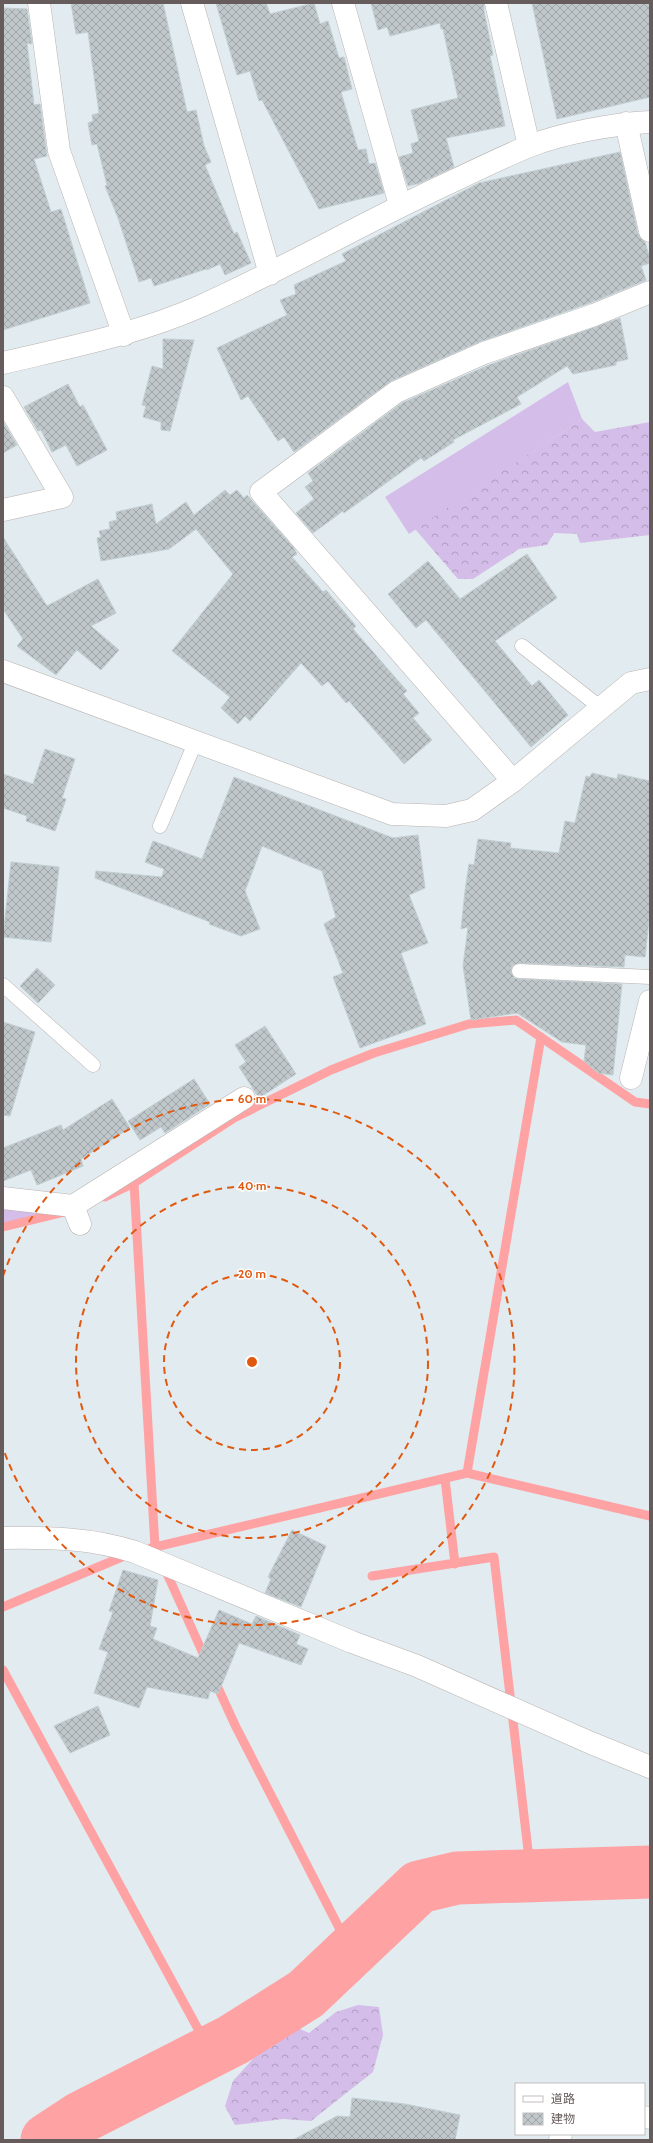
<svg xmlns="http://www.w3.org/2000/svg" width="653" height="2143" viewBox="0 0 653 2143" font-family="Cabin,'Noto Sans JP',sans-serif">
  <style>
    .grass { fill: #d5bde9 }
    .forest { fill: url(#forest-crowns) }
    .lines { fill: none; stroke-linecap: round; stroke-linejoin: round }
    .stream { stroke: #ffa2a4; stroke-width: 9 }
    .river { stroke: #ffa2a4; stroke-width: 53 }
    .building { fill: url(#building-cross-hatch); stroke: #c0cfd4 }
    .lane-casing { stroke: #b9b2b0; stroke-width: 15 }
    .street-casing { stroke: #b9b2b0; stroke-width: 23 }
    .lane { stroke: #fff; stroke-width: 14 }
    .street { stroke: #fff; stroke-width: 22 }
    .ring { fill: none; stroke: #e15910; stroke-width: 2; stroke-dasharray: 7 5 }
    .centre { fill: #e15910; stroke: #fff; stroke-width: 2 }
    .ring-label { font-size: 12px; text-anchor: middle; font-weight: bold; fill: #e15910; stroke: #fff; stroke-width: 3; stroke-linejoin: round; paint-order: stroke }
  </style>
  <defs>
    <pattern id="forest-crowns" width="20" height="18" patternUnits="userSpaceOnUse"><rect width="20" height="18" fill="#d5bde9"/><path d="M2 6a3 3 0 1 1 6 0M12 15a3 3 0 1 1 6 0" fill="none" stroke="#b09dc0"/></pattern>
    <pattern id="building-cross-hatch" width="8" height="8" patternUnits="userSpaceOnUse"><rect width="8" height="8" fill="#bfc7ca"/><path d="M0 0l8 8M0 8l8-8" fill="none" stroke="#9fa5a7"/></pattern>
  </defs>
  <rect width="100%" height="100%" fill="#e2ebef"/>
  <path class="grass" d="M 568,382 L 582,419 L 409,534 L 385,497 Z
    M 3,1204 L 65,1214 L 3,1230 Z"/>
  <path class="forest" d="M 582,419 L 595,432 L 650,422 L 650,535 L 580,543 L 577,534 L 554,533 L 547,545 L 519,549 L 473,579 L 458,579 L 415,529 Z
    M 358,2005 L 379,2007 L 383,2035 L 373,2072 L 311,2121 L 283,2119 L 235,2125 L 225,2106 L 233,2081 L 261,2050 L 291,2025 L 309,2033 L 336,2012 Z"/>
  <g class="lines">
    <path class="stream" d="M 134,1183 L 155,1547 L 206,1660
      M 105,1197 L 134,1183 L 234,1118 L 331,1070 L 374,1053 L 469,1024 L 516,1020 L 635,1102 L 650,1104
      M 3,1227 L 65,1212
      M 467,1473 L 541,1037
      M 445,1479 L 455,1564
      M 151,1548 L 467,1473 L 650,1516
      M 372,1576 L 494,1557 L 531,1876
      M 3,1607 L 129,1554
      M 3,1670 L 210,2051
      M 214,1679 L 236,1727 L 351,1951"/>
    <path class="river" d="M 47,2140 L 82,2117 L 233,2040 L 306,1994 L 419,1887 L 457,1878 L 650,1872"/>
  </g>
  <path class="building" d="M 71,3 L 163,3 L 187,112 L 196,110 L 204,146 L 211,162 L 205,165 L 234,234 L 237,232 L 251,263 L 225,275 L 220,264 L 207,270 L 206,269 L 154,286 L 151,278 L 139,282 L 118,218 L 105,186 L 107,185 L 97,144 L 92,145 L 88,123 L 93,121 L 92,115 L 99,113 L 88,32 L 76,34 Z
    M 216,3 L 266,3 L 270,14 L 314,3 L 320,24 L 328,21 L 339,58 L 344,57 L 352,89 L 341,92 L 358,150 L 366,149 L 369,164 L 375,163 L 384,193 L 319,209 L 262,100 L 259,101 L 250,71 L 237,75 Z
    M 371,3 L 484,3 L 484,11 L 493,55 L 490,56 L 505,126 L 446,138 L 454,167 L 420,183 L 408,186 L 399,157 L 413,153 L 411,144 L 419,141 L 411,110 L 458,98 L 443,29 L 441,29 L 440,23 L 390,36 L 387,27 L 378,30 Z
    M 532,3 L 650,3 L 650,97 L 557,119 Z
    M 3,8 L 27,9 L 32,44 L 27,43 L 34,105 L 40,104 L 47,156 L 34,159 L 51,212 L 61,209 L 90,303 L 3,330 Z
    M 620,152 L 638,234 L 645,242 L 650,259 L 650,263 L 641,266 L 646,280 L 590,303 L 479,342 L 391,381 L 294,452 L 284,437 L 278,441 L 248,396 L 241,400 L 217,348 L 287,315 L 280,300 L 296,294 L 294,285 L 346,261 L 342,254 L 479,183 Z
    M 620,318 L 628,359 L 616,362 L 616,365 L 573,374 L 567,366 L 517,397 L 521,404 L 453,440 L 454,442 L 424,461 L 421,458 L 344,513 L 343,511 L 313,533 L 296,513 L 314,499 L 305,487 L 313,481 L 308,473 L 402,403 L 489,365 Z
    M 163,339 L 194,340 L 170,431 L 161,430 L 161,422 L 143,417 L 146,406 L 142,405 L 152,366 L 163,369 Z
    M 68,384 L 80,407 L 83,405 L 107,450 L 77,466 L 66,445 L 52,452 L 41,430 L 38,431 L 24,407 Z
    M 3,422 L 17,445 L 3,453 Z
    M 225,490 L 230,495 L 237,490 L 244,498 L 247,495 L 293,547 L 297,554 L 292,557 L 323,592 L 326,590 L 356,626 L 353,629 L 407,691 L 403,694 L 419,713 L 413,718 L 432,740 L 404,764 L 349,701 L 346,703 L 328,681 L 322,686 L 301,663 L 250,721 L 245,716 L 238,724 L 221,708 L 230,697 L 172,651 L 233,574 L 196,529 L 169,549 L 101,561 L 97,538 L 101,537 L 99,531 L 110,529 L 109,522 L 117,520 L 116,512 L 152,504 L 156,524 L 186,502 L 194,515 Z
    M 3,537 L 47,606 L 98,579 L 116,613 L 91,626 L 119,650 L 101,670 L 77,650 L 56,675 L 17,646 L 23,639 L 3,609 Z
    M 527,554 L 557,598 L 495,641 L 532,686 L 539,680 L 568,715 L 531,747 L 426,620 L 416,628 L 388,594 L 428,561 L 460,599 Z
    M 45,749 L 75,759 L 62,798 L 66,799 L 55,831 L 26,821 L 27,816 L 3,808 L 3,774 L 33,784 Z
    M 592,773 L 617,779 L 618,774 L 650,781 L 650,911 L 645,957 L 625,955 L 624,967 L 519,963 L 512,966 L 511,971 L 514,978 L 519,979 L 622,984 L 613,1075 L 598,1073 L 584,1061 L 586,1045 L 562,1042 L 517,1013 L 471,1020 L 463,966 L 468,927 L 461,929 L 465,891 L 469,864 L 474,865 L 478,839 L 511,843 L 510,848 L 559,853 L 565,821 L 575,823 L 586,776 L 590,777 Z
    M 234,777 L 393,838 L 418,835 L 425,888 L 409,895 L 428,943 L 401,953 L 426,1024 L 360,1048 L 333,977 L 343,973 L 324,924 L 336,917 L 322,871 L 262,846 L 245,891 L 260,929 L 241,936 L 209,924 L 210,922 L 95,878 L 96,871 L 162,877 L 164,869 L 145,862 L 153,841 L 202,859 Z
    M 11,862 L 59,867 L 51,942 L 3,937 Z
    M 37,968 L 55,985 L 38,1003 L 20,986 Z
    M 3,1022 L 35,1032 L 10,1116 L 3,1115 Z
    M 265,1026 L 296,1074 L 259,1098 L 239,1067 L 246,1062 L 235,1045 Z
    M 194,1079 L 210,1104 L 165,1133 L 161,1127 L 140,1140 L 128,1121 Z
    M 112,1099 L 130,1128 L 81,1159 L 83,1166 L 37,1185 L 31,1170 L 3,1181 L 3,1148 L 61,1125 L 63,1130 Z
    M 292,1530 L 326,1546 L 301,1607 L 265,1593 L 271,1579 L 268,1577 Z
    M 123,1570 L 158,1580 L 150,1626 L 157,1628 L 153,1639 L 198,1658 L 219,1610 L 252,1624 L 256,1616 L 300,1635 L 296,1644 L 308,1649 L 301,1665 L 239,1643 L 218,1694 L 210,1691 L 208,1699 L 147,1687 L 139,1708 L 94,1693 L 108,1652 L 99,1649 L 113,1612 L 109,1611 Z
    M 98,1706 L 110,1735 L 70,1753 L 54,1726 Z
    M 352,2098 L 405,2104 L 460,2115 L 455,2140 L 293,2140 L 337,2116 L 350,2117 Z"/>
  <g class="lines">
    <g class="lane-casing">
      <path id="lane" d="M 522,646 L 601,708
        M 160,826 L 195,743
        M 519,971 L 650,977
        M 3,985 L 93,1065"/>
    </g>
    <g class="street-casing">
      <path id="street" d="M 39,3 L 59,151 L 124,335
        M 192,3 L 270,274
        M 343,3 L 400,205
        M 496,3 L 529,146
        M 626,123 L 650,231
        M 3,363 C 70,347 138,334 201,306 C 286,268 366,221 451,182 C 476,170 501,158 527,147 C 562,133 613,124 650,122
        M 3,397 L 62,497 L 3,510
        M 3,671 L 392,814 L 446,816 L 472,810 L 513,781 L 631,683 L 650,679
        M 513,781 L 261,492 L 396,392 L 484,353 L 594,315 L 650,292
        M 631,1078 L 650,1001
        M 3,1198 L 73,1206 L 244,1098
        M 73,1206 L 80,1224
        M 3,1538 C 47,1537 92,1538 135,1552 L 352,1642 L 417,1666 L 591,1743 L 650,1767
        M 644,2117 L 650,2118
        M 560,2140 L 561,2134"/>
    </g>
    <use href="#lane" class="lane"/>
    <use href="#street" class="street"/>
  </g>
  <g class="ring">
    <circle cx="252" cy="1362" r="88"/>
    <circle cx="252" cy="1362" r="176"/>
    <path d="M3 1276A263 263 0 1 1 3 1448"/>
  </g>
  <circle cx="252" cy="1362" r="6" class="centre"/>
  <g class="ring-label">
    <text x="252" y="1103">60 m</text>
    <text x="252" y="1190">40 m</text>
    <text x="252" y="1278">20 m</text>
  </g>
  <rect width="653" height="2143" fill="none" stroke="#655c5b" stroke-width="8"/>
  <rect x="515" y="2083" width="130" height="52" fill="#ffffff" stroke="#c1bebd"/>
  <rect x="523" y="2096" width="20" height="6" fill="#ffffff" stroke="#c1bebd"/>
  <text x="551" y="2103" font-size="12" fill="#655c5b">道路</text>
  <rect x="523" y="2113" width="20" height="12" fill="url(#building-cross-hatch)" stroke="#c1bebd"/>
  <text x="551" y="2123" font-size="12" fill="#655c5b">建物</text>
</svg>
